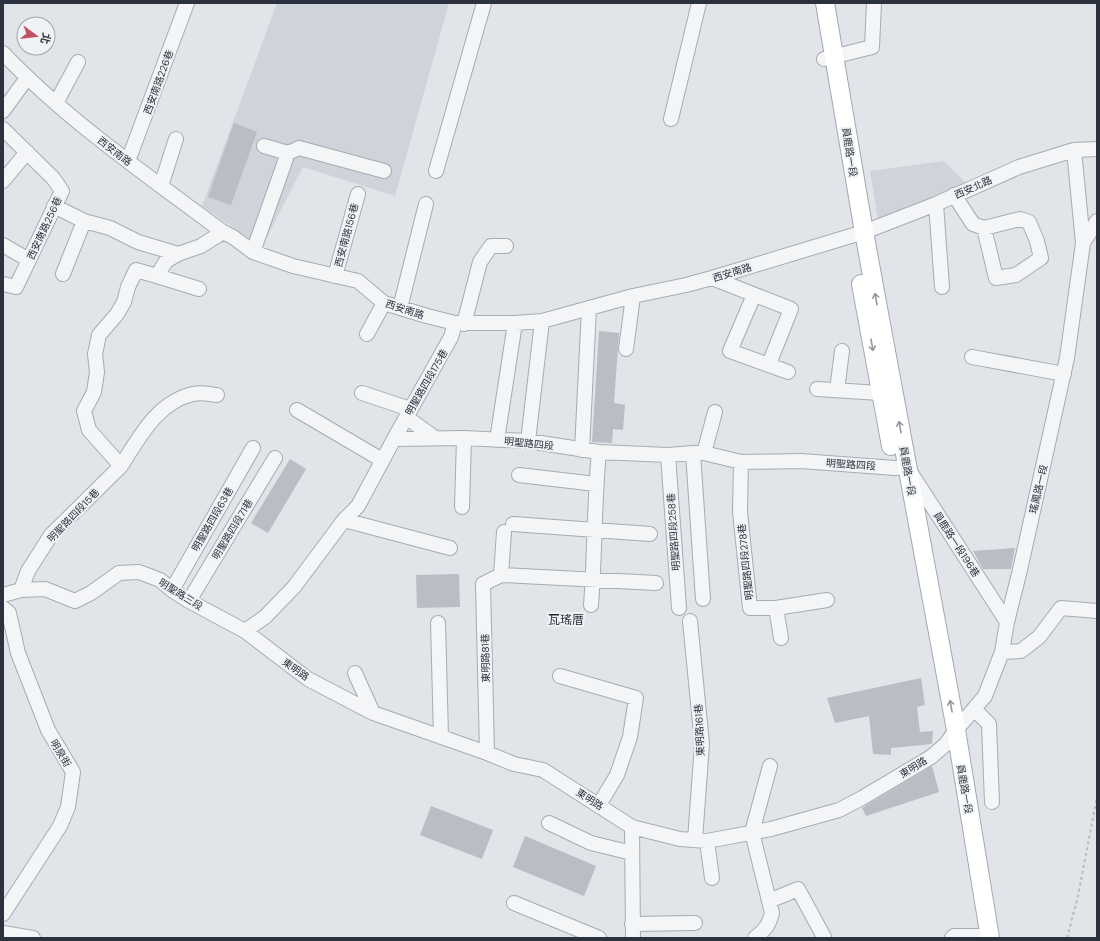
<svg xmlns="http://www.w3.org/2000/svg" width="1100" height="941" viewBox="0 0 1100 941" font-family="'DM Sans','Noto Sans TC',sans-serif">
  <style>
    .built { fill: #cfd3da }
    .building { fill: #b9bdc4 }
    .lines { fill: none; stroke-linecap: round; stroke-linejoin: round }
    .minor-casing { stroke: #a7abb2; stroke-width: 16 }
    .major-casing { stroke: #a2a8b3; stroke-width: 20 }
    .path { stroke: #b7bac0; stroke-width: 2; stroke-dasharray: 3 3; stroke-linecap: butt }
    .minor { stroke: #f3f5f7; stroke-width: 14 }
    .major { stroke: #fff; stroke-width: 18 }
    .oneway { stroke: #95989e }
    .labels { text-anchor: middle; stroke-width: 4; stroke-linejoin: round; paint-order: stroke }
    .street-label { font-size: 10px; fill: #2b323e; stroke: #f0f3f6 }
    .quarter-label { font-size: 12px; fill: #1d232f; stroke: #f0f3f6 }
  </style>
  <rect width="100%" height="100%" fill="#e1e4e8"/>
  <path class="built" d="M 277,3 L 449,3 L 395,196 L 303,167 L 262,247 L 202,206 Z
    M 944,161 L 966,183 L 878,220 L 870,171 Z"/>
  <path class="building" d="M 234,123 L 257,132 L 231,205 L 208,197 Z
    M 599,331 L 619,333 L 614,403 L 625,405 L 623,430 L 613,429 L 612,443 L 592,442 Z
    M 290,459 L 306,469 L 268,533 L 251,523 Z
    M 1015,548 L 1011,569 L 983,569 L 973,551 Z
    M 459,574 L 460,607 L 417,608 L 416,575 Z
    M 921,678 L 925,705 L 917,707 L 920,732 L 933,731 L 932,744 L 891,748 L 891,755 L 873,754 L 869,716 L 835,723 L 827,698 Z
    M 932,766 L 939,792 L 866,816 L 862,808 Z
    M 431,806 L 493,830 L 482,859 L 420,835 Z
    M 525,836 L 596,866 L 584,896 L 513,867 Z"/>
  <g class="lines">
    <g class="minor-casing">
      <path id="minor" d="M 3,53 C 68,121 148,176 223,232 L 233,237 L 253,252 L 293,266 L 358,281 L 384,303 L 427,316 L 455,323 L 515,323 L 542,321 L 633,296 L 686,285 L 712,278 L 864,232 L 936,204 L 1019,167 L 1074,150 L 1097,149
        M 824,59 L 872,47 L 874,3
        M 56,103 L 78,62
        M 3,111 L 27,78
        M 671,119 L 699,3
        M 3,129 L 53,178 L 62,191 L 16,287 L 3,284
        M 1074,150 L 1083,243
        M 288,153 L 299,148 L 384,171
        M 128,161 L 187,3
        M 436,171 L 484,3
        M 3,181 L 27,152
        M 161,186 L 176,139
        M 954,195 L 973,224 L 984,228 L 1020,219 L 1029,222 L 1037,241 L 1041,258 L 1016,275 L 996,278 L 984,228
        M 936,204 L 942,287
        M 54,206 L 84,221 L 110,228 L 138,242 L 178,254
        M 3,245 L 29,260
        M 253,252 L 288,153 L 264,146
        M 63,274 L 84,221
        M 157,276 L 199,289
        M 335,276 L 358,194
        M 712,278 L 791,309 L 769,364
        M 754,295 L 730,351 L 788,372
        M 400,308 L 426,204
        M 464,324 L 480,262 L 491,246 L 506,246
        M 367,334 L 384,303
        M 626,349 L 633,296
        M 972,357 L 1064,374
        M 817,389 L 880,393
        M 837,390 L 842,351
        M 362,393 L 410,409
        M 297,410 L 382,460
        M 406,417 L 435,438
        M 394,439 L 451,337 L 455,323
        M 497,440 L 515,323
        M 528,441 L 542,321
        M 582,450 L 589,308
        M 693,453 L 703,599
        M 704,453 L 715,412
        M 668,455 L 679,608
        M 741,462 L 740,512 L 750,608 L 776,608 L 827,600
        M 121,466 C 139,438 157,402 193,394 C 201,392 209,394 217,395
        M 519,475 L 596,484
        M 462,507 L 464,438
        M 344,520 L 450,548
        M 513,524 L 650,534
        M 501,575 L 656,583
        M 501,575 L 504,532
        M 21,590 L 28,571 L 51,535 L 121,466 L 89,430 L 84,411 L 94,392 L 97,372 L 95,354 L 99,335 L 117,314 L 124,302 L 128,287 L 136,270 L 157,276 L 166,261 L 178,254 L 201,246 L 223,232
        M 172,590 L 253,448
        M 3,595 L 21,590 L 45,589 L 75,601 L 91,593 L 119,573 L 139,572 L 160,580 L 172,590 L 189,601 L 245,631 L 308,679 L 373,713 L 487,753 L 514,764 L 543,770 L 632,827 L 680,839 L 707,841 L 771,829 L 839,810 L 862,798 L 931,757 L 946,744 L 956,730 L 985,696 L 1002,652 L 1007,622 L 1020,570 L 1067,358 L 1083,243 L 1097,221
        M 189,601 L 275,458
        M 591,605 C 595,554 594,503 599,452
        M 3,608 L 9,613 L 18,653 L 48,730 L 73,772 L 68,807 L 60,826 L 3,914
        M 776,608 L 781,638
        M 690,621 L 702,744 L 695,840
        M 438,623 L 441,737
        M 245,631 L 265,617 L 294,587 L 344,520 L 358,506 L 394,439 L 464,438 L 528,441 L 599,452 L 668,455 L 693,453 L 704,453 L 741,462 L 801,461 L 895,468 L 907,467 L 1007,622
        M 1002,652 L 1021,651 L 1039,637 L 1061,608 L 1097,611
        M 355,673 L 373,713
        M 560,676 L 636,698 L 630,737 L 617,775 L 599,805
        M 974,709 L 989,724 L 992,802
        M 487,753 L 483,584 L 501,575
        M 549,823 L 591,843 L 632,853
        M 632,827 L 633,938
        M 707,841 L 712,878
        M 769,901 L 798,889 L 824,937
        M 514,903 L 599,938
        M 632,924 L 695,923
        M 3,933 L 33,938
        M 755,938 C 765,930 769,925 772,913 L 752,832 L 770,766
        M 952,938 L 954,936 L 979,936"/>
    </g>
    <g class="major-casing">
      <path id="major" d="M 825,3 L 864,232 L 956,730 L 990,938
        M 861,284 L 891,446"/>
    </g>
    <path class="path" d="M 1067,938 L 1078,896 L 1097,797"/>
    <use href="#minor" class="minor"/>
    <use href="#major" class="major"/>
  </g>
  <defs><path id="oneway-shaft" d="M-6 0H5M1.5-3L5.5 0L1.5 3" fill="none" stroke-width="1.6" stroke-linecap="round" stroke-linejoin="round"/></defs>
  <g class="oneway">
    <use href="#oneway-shaft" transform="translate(876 299) rotate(-100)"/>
    <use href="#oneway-shaft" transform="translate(872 345) rotate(80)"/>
    <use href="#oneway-shaft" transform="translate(900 427) rotate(-100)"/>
    <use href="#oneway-shaft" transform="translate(951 706) rotate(-100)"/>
  </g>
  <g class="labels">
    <g class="street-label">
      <text transform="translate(158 82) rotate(-70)" y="4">西安南路226巷</text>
      <text transform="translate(115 151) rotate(38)" y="4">西安南路</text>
      <text transform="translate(850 152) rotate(81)" y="4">員鹿路一段</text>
      <text transform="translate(973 187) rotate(-24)" y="4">西安北路</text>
      <text transform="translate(44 228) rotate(-65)" y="4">西安南路256巷</text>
      <text transform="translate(346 235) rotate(-75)" y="4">西安南路156巷</text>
      <text transform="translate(732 272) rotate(-17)" y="4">西安南路</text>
      <text transform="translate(405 309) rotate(18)" y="4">西安南路</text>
      <text transform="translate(426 382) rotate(-60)" y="4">明聖路四段175巷</text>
      <text transform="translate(529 443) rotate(6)" y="4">明聖路四段</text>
      <text transform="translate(851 464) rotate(4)" y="4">明聖路四段</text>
      <text transform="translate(908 471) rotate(80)" y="4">員鹿路一段</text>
      <text transform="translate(1038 489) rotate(-77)" y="4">瑤鳳路一段</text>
      <text transform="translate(73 515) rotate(-46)" y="4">明聖路四段15巷</text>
      <text transform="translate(212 519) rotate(-60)" y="4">明聖路四段63巷</text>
      <text transform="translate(232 529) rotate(-59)" y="4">明聖路四段71巷</text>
      <text transform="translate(673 532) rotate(-94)" y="4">明聖路四段258巷</text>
      <text transform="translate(957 544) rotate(57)" y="4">員鹿路一段196巷</text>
      <text transform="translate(745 562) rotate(-96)" y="4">明聖路四段278巷</text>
      <text transform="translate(181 594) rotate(32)" y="4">明聖路三段</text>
      <text transform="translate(485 658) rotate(-91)" y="4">東明路81巷</text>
      <text transform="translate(296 669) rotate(35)" y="4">東明路</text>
      <text transform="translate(699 730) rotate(-93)" y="4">東明路161巷</text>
      <text transform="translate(61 753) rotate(59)" y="4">明泉街</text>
      <text transform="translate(913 767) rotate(-31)" y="4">東明路</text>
      <text transform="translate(965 789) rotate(80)" y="4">員鹿路一段</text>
      <text transform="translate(590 799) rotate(33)" y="4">東明路</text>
    </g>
    <g class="quarter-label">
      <text x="566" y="624">瓦瑤厝</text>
    </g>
  </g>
  <rect width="1100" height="941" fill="none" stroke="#2b323e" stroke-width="8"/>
  <g transform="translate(36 36) rotate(105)"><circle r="19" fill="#f0f3f6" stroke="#a1a6ac"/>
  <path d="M0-3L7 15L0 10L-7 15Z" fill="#c05363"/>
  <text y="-6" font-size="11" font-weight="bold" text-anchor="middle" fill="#2b323e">北</text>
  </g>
</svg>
